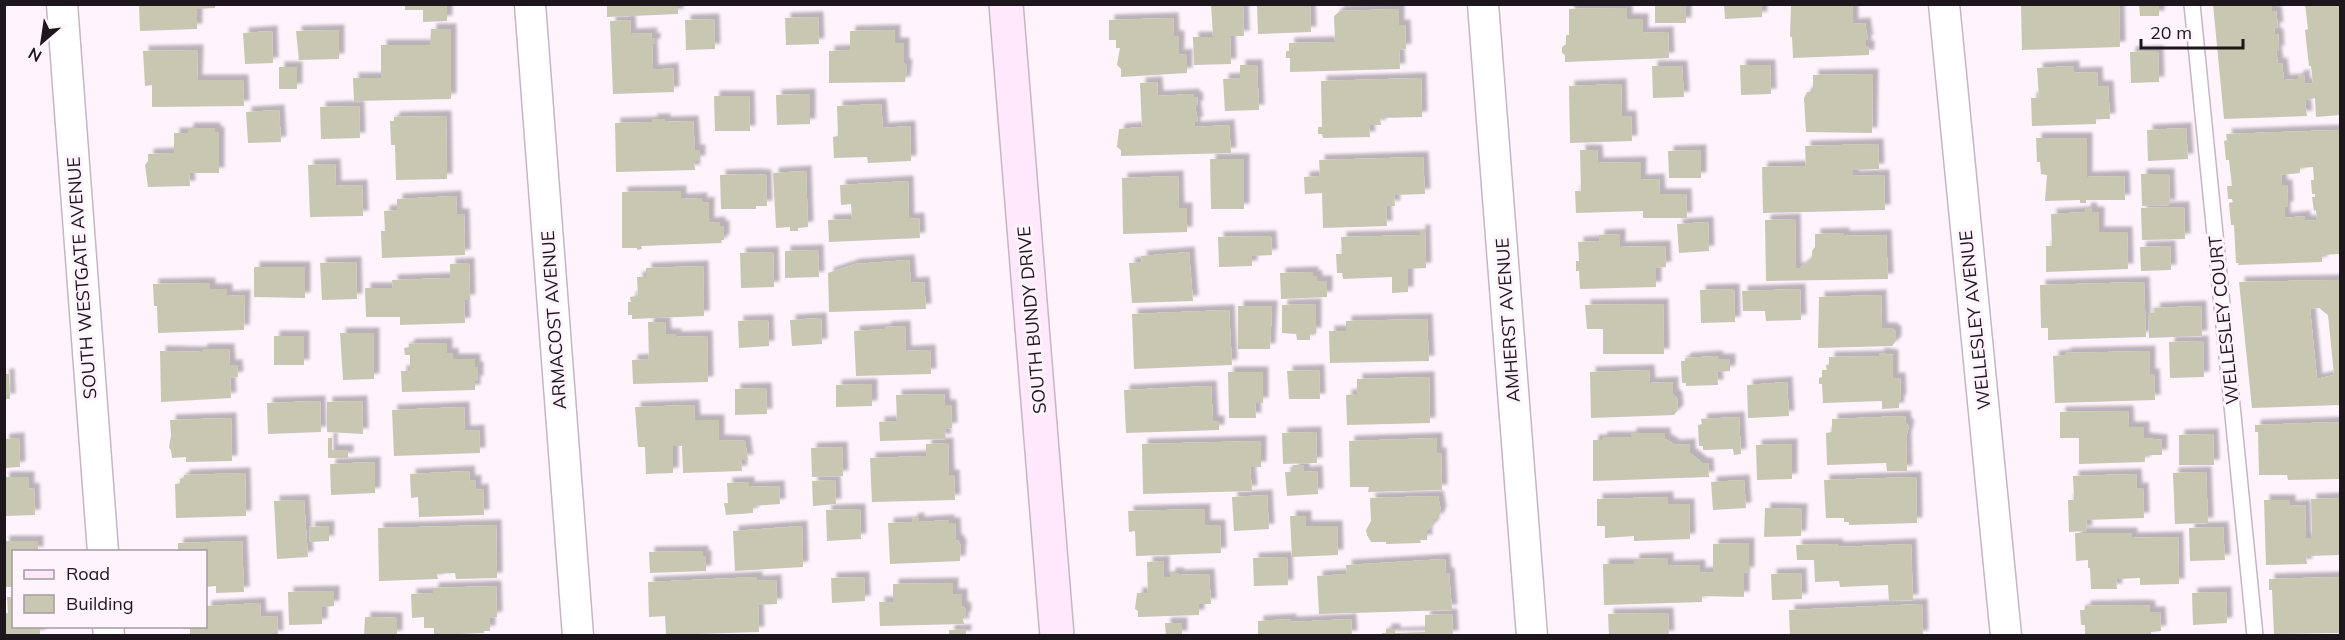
<svg xmlns="http://www.w3.org/2000/svg" width="2345" height="640" viewBox="0 0 2345 640" font-family="Mulish,sans-serif">
  <style>
    .building { fill: #c8c7b2; fill-rule: evenodd; filter: url(#shadow) }
    .lines { fill: none; stroke-linecap: round; stroke-linejoin: round }
    .service-casing { stroke: #c7b5c3; stroke-width: 18 }
    .minor-casing { stroke: #c7b5c3; stroke-width: 33 }
    .secondary-casing { stroke: #c7b5c3; stroke-width: 36 }
    .service { stroke: #fff; stroke-width: 15 }
    .minor { stroke: #fff; stroke-width: 30 }
    .secondary { stroke: #ffe8fb; stroke-width: 33 }
    .labels { text-anchor: middle; stroke-width: 6; stroke-linejoin: round; paint-order: stroke }
    .street-label { font-size: 18px; fill: #1d161c; stroke: #fff3fc }
  </style>
  <defs>
    <filter id="shadow"><feDropShadow dx="5.5" dy="-5.5" stdDeviation="1.5" flood-color="#0004"/></filter>
  </defs>
  <rect width="100%" height="100%" fill="#fff3fc"/>
  <path class="building" d="M 139,4 L 215,4 L 215,8 L 197,9 L 197,29 L 140,31 Z
    M 405,4 L 447,4 L 447,21 L 423,22 L 423,10 L 405,10 Z
    M 607,4 L 678,4 L 678,14 L 607,17 Z
    M 1211,4 L 1243,4 L 1244,36 L 1230,36 L 1231,64 L 1194,65 L 1193,37 L 1213,37 Z
    M 1257,4 L 1310,4 L 1311,32 L 1258,34 Z
    M 1655,4 L 1686,4 L 1686,23 L 1655,23 Z
    M 1724,4 L 1762,4 L 1762,17 L 1725,19 Z
    M 1791,4 L 1853,4 L 1853,24 L 1865,23 L 1868,40 L 1866,40 L 1866,46 L 1869,46 L 1869,55 L 1793,58 L 1792,37 L 1790,37 Z
    M 2021,4 L 2119,4 L 2120,47 L 2022,50 Z
    M 2139,4 L 2159,4 L 2159,16 L 2140,16 Z
    M 2213,4 L 2272,4 L 2272,11 L 2276,11 L 2278,27 L 2274,28 L 2275,34 L 2278,34 L 2279,51 L 2276,51 L 2278,64 L 2282,63 L 2284,80 L 2298,79 L 2298,76 L 2304,75 L 2305,84 L 2313,83 L 2311,66 L 2309,66 L 2305,30 L 2308,29 L 2305,4 L 2340,4 L 2340,115 L 2316,117 L 2315,98 L 2305,100 L 2307,116 L 2224,119 Z
    M 1627,8 L 1627,19 L 1643,19 L 1643,33 L 1668,32 L 1669,58 L 1565,62 L 1565,55 L 1562,53 L 1562,47 L 1566,44 L 1566,35 L 1569,35 L 1569,9 Z
    M 1399,9 L 1399,25 L 1405,25 L 1406,49 L 1399,50 L 1400,69 L 1290,72 L 1290,58 L 1286,58 L 1286,51 L 1289,51 L 1289,43 L 1335,42 L 1334,16 L 1340,11 Z
    M 818,17 L 819,44 L 786,45 L 785,18 Z
    M 1173,18 L 1174,36 L 1179,36 L 1179,55 L 1187,54 L 1187,73 L 1121,77 L 1121,69 L 1117,65 L 1120,48 L 1116,48 L 1116,40 L 1109,40 L 1109,20 Z
    M 714,19 L 715,49 L 686,50 L 685,20 Z
    M 630,20 L 631,34 L 652,33 L 651,38 L 655,38 L 655,44 L 652,44 L 653,70 L 673,68 L 674,92 L 613,94 L 610,21 Z
    M 431,29 L 451,29 L 451,99 L 354,101 L 353,78 L 381,78 L 381,45 L 430,45 Z
    M 339,30 L 339,59 L 299,60 L 296,31 Z
    M 895,30 L 895,43 L 904,43 L 904,63 L 907,66 L 905,82 L 829,83 L 829,51 L 850,50 L 850,31 Z
    M 272,31 L 273,63 L 245,64 L 243,33 Z
    M 198,50 L 197,80 L 243,80 L 244,106 L 152,107 L 152,85 L 145,86 L 143,51 Z
    M 2158,51 L 2159,82 L 2131,83 L 2130,52 Z
    M 1240,65 L 1257,65 L 1259,110 L 1225,111 L 1223,79 L 1240,78 Z
    M 1740,65 L 1770,65 L 1771,94 L 1741,95 Z
    M 1652,66 L 1682,66 L 1684,97 L 1653,98 Z
    M 2074,66 L 2074,73 L 2097,72 L 2098,86 L 2108,86 L 2110,119 L 2096,119 L 2096,124 L 2032,126 L 2031,98 L 2039,98 L 2037,68 Z
    M 279,67 L 297,67 L 297,89 L 279,89 Z
    M 1873,74 L 1872,133 L 1806,132 L 1804,98 L 1807,92 L 1813,92 L 1813,75 Z
    M 1421,78 L 1422,117 L 1380,118 L 1381,125 L 1369,125 L 1370,137 L 1323,138 L 1322,134 L 1318,134 L 1318,127 L 1322,127 L 1321,81 Z
    M 1157,82 L 1158,96 L 1194,94 L 1194,97 L 1197,97 L 1198,106 L 1195,106 L 1198,122 L 1195,122 L 1195,127 L 1229,125 L 1231,153 L 1121,156 L 1121,150 L 1117,147 L 1119,129 L 1142,127 L 1140,83 Z
    M 1621,84 L 1622,116 L 1631,116 L 1632,141 L 1570,143 L 1569,86 Z
    M 810,94 L 810,124 L 777,125 L 776,95 Z
    M 714,96 L 749,96 L 750,131 L 715,131 Z
    M 881,104 L 883,128 L 910,126 L 911,161 L 868,163 L 867,157 L 834,158 L 833,137 L 838,136 L 837,106 Z
    M 359,106 L 360,138 L 321,139 L 320,107 Z
    M 279,110 L 281,142 L 248,143 L 246,112 Z
    M 446,116 L 447,179 L 396,180 L 395,145 L 391,145 L 390,121 L 394,121 L 394,117 Z
    M 652,119 L 665,119 L 665,122 L 693,121 L 695,150 L 700,150 L 700,161 L 694,161 L 695,170 L 616,172 L 615,123 L 652,122 Z
    M 188,128 L 215,128 L 215,132 L 219,132 L 219,173 L 189,173 L 190,186 L 148,187 L 145,165 L 148,161 L 148,154 L 174,153 L 174,133 L 188,133 Z
    M 2186,128 L 2188,159 L 2148,161 L 2147,130 Z
    M 2340,130 L 2340,254 L 2322,255 L 2322,262 L 2238,265 L 2239,263 L 2236,263 L 2234,225 L 2231,225 L 2229,203 L 2233,202 L 2232,199 L 2228,199 L 2227,186 L 2232,186 L 2229,160 L 2226,160 L 2224,141 L 2227,140 L 2226,134 ZM 2313,167 L 2314,180 L 2311,180 L 2312,194 L 2315,194 L 2315,197 L 2312,197 L 2314,211 L 2316,210 L 2317,220 L 2305,221 L 2305,216 L 2285,218 L 2285,207 L 2288,207 L 2287,185 L 2282,185 L 2281,175 L 2300,173 L 2300,168 Z
    M 2036,138 L 2087,138 L 2087,177 L 2124,176 L 2125,200 L 2086,200 L 2086,203 L 2080,203 L 2080,200 L 2045,201 L 2047,175 L 2041,174 L 2040,162 L 2037,162 Z
    M 1878,144 L 1879,169 L 1853,170 L 1853,176 L 1884,175 L 1885,210 L 1763,213 L 1762,167 L 1806,166 L 1805,146 Z
    M 1580,150 L 1597,150 L 1598,163 L 1641,162 L 1641,180 L 1659,179 L 1660,194 L 1686,194 L 1687,218 L 1643,218 L 1643,211 L 1576,213 L 1575,191 L 1581,191 Z
    M 1701,150 L 1701,178 L 1669,178 L 1668,151 Z
    M 1423,157 L 1425,194 L 1394,195 L 1395,206 L 1386,206 L 1387,226 L 1323,228 L 1322,193 L 1305,194 L 1304,177 L 1320,176 L 1319,160 Z
    M 1210,159 L 1244,159 L 1244,209 L 1211,209 Z
    M 335,164 L 336,186 L 362,185 L 363,216 L 310,217 L 308,165 Z
    M 806,171 L 808,227 L 798,228 L 798,231 L 790,231 L 790,227 L 776,228 L 773,173 Z
    M 754,174 L 766,175 L 767,206 L 756,206 L 756,209 L 721,209 L 720,175 Z
    M 2141,174 L 2169,174 L 2170,205 L 2142,206 Z
    M 1178,176 L 1179,208 L 1187,208 L 1187,232 L 1123,234 L 1122,178 Z
    M 908,181 L 909,219 L 919,218 L 920,238 L 829,242 L 828,220 L 852,219 L 851,204 L 841,205 L 840,185 Z
    M 681,191 L 681,199 L 702,198 L 702,203 L 709,202 L 709,223 L 720,222 L 720,226 L 724,226 L 724,240 L 721,240 L 722,243 L 641,246 L 642,249 L 637,250 L 637,248 L 622,248 L 622,192 Z
    M 456,196 L 457,214 L 464,214 L 465,255 L 382,258 L 381,231 L 385,231 L 384,211 L 397,210 L 397,199 Z
    M 2184,207 L 2185,239 L 2142,240 L 2141,208 Z
    M 2085,208 L 2091,208 L 2092,212 L 2099,212 L 2099,232 L 2127,232 L 2128,269 L 2046,272 L 2046,246 L 2052,246 L 2051,214 L 2086,212 Z
    M 1795,219 L 1796,268 L 1800,268 L 1812,258 L 1812,251 L 1815,247 L 1815,234 L 1844,233 L 1844,236 L 1886,235 L 1888,279 L 1766,281 L 1765,220 Z
    M 1708,222 L 1709,251 L 1679,253 L 1677,224 Z
    M 1420,230 L 1425,230 L 1426,268 L 1408,269 L 1408,292 L 1392,293 L 1392,277 L 1343,279 L 1342,273 L 1337,273 L 1336,254 L 1342,254 L 1341,237 L 1420,235 Z
    M 1620,234 L 1620,247 L 1665,246 L 1666,267 L 1656,268 L 1656,287 L 1580,289 L 1579,271 L 1576,271 L 1576,261 L 1579,261 L 1578,242 L 1599,241 L 1599,235 Z
    M 1271,236 L 1272,255 L 1252,256 L 1252,266 L 1219,267 L 1218,237 Z
    M 2170,246 L 2171,270 L 2141,271 L 2140,247 Z
    M 818,250 L 819,277 L 785,278 L 785,251 Z
    M 773,252 L 774,287 L 741,288 L 740,253 Z
    M 1189,252 L 1193,301 L 1132,303 L 1129,263 L 1142,262 L 1141,256 Z
    M 909,260 L 911,283 L 924,282 L 926,309 L 829,312 L 828,273 L 855,264 Z
    M 356,262 L 357,299 L 322,300 L 320,263 Z
    M 469,263 L 470,300 L 464,300 L 465,323 L 400,325 L 400,317 L 366,317 L 365,288 L 393,288 L 392,280 L 450,278 L 450,264 Z
    M 703,266 L 704,316 L 632,319 L 632,315 L 628,315 L 628,302 L 631,302 L 630,297 L 638,296 L 637,277 L 646,277 L 646,268 Z
    M 254,267 L 305,267 L 305,298 L 254,297 Z
    M 1313,272 L 1313,276 L 1317,276 L 1317,281 L 1327,281 L 1327,297 L 1281,299 L 1280,273 Z
    M 2340,280 L 2340,405 L 2252,408 L 2239,282 ZM 2319,308 L 2328,315 L 2334,375 L 2317,379 L 2310,309 Z
    M 2144,282 L 2146,337 L 2048,340 L 2048,328 L 2041,328 L 2040,285 Z
    M 210,283 L 210,289 L 227,289 L 227,296 L 245,295 L 244,330 L 158,333 L 157,306 L 154,306 L 153,284 Z
    M 1734,289 L 1735,322 L 1701,323 L 1700,290 Z
    M 1800,289 L 1801,320 L 1766,321 L 1765,311 L 1743,311 L 1742,291 Z
    M 1881,295 L 1882,328 L 1891,328 L 1896,332 L 1896,341 L 1892,346 L 1818,348 L 1819,297 Z
    M 1316,304 L 1316,333 L 1310,333 L 1310,340 L 1297,340 L 1296,334 L 1282,333 L 1282,305 Z
    M 1663,304 L 1664,354 L 1603,354 L 1603,329 L 1587,329 L 1585,305 Z
    M 1238,306 L 1272,306 L 1270,349 L 1238,349 Z
    M 2201,306 L 2202,336 L 2149,338 L 2148,313 L 2155,313 L 2154,308 Z
    M 1229,310 L 1232,365 L 1134,369 L 1132,314 Z
    M 821,318 L 822,344 L 792,346 L 790,320 Z
    M 1427,319 L 1429,361 L 1330,363 L 1329,331 L 1346,331 L 1346,321 Z
    M 768,320 L 769,346 L 739,348 L 738,321 Z
    M 648,322 L 665,322 L 666,334 L 676,334 L 676,337 L 707,336 L 708,382 L 633,384 L 632,360 L 649,359 Z
    M 905,326 L 906,351 L 930,350 L 931,374 L 856,376 L 854,331 L 886,329 L 885,327 Z
    M 340,333 L 374,333 L 374,379 L 343,380 Z
    M 274,336 L 304,336 L 304,365 L 274,365 Z
    M 2203,341 L 2204,377 L 2170,378 L 2169,342 Z
    M 447,343 L 447,354 L 453,353 L 453,359 L 475,359 L 475,367 L 478,367 L 478,381 L 475,381 L 475,390 L 402,392 L 401,371 L 410,371 L 410,355 L 405,355 L 404,348 L 409,347 L 409,344 Z
    M 202,349 L 229,349 L 230,365 L 237,365 L 238,377 L 230,378 L 231,398 L 161,402 L 160,351 L 202,352 Z
    M 2150,351 L 2150,374 L 2154,374 L 2155,400 L 2055,403 L 2053,356 L 2065,355 L 2065,353 Z
    M 1879,353 L 1893,355 L 1893,378 L 1900,378 L 1901,400 L 1899,400 L 1899,408 L 1882,409 L 1882,401 L 1823,403 L 1822,384 L 1819,384 L 1819,378 L 1822,377 L 1822,370 L 1827,370 L 1826,365 L 1829,365 L 1829,357 L 1879,356 Z
    M 1717,356 L 1718,359 L 1730,359 L 1730,371 L 1717,372 L 1718,385 L 1686,386 L 1686,383 L 1682,383 L 1681,361 L 1685,361 L 1685,358 Z
    M 1319,370 L 1320,399 L 1289,399 L 1287,371 Z
    M 1649,370 L 1650,383 L 1673,382 L 1673,394 L 1677,398 L 1678,410 L 1674,415 L 1591,418 L 1590,372 Z
    M 1228,372 L 1263,372 L 1263,403 L 1255,403 L 1256,418 L 1229,418 Z
    M 4,374 L 9,374 L 10,399 L 4,399 Z
    M 1429,377 L 1430,423 L 1347,425 L 1346,395 L 1357,394 L 1357,379 Z
    M 1787,382 L 1789,416 L 1748,418 L 1747,385 Z
    M 872,384 L 872,406 L 836,407 L 836,385 Z
    M 1211,386 L 1213,421 L 1219,421 L 1219,430 L 1126,433 L 1124,390 Z
    M 766,388 L 767,414 L 735,415 L 735,389 Z
    M 944,394 L 945,405 L 951,405 L 952,428 L 945,429 L 946,439 L 880,441 L 879,422 L 897,421 L 896,395 Z
    M 320,401 L 321,432 L 268,434 L 267,403 Z
    M 362,401 L 363,434 L 327,432 L 327,402 Z
    M 694,405 L 695,420 L 719,420 L 719,440 L 745,441 L 748,460 L 741,460 L 742,471 L 683,473 L 682,446 L 673,446 L 673,473 L 646,474 L 645,447 L 638,447 L 635,407 Z
    M 464,407 L 465,431 L 479,430 L 480,453 L 394,456 L 392,410 Z
    M 2128,411 L 2129,427 L 2144,427 L 2144,438 L 2162,440 L 2162,455 L 2145,455 L 2145,462 L 2079,464 L 2079,438 L 2060,438 L 2060,412 Z
    M 1905,416 L 1906,423 L 1909,426 L 1906,438 L 1907,471 L 1887,471 L 1886,463 L 1827,465 L 1826,433 L 1832,432 L 1832,419 Z
    M 1739,417 L 1741,454 L 1734,455 L 1733,449 L 1703,450 L 1703,446 L 1699,446 L 1698,425 L 1702,424 L 1701,419 Z
    M 231,418 L 232,461 L 186,462 L 186,457 L 172,458 L 171,450 L 169,448 L 171,435 L 170,420 Z
    M 2340,422 L 2340,479 L 2288,480 L 2287,475 L 2259,475 L 2258,432 L 2255,432 L 2255,425 Z
    M 1316,432 L 1317,463 L 1283,464 L 1282,433 Z
    M 1631,433 L 1665,433 L 1665,439 L 1675,445 L 1690,444 L 1690,453 L 1702,463 L 1708,463 L 1709,477 L 1593,481 L 1593,440 L 1602,440 L 1602,437 L 1631,437 Z
    M 2213,434 L 2214,465 L 2179,465 L 2179,435 Z
    M 19,438 L 20,467 L 4,468 L 4,439 Z
    M 328,438 L 332,438 L 332,450 L 348,450 L 348,458 L 328,458 Z
    M 1437,438 L 1437,453 L 1441,453 L 1442,490 L 1368,492 L 1369,487 L 1350,487 L 1349,441 Z
    M 1261,441 L 1261,467 L 1250,467 L 1252,491 L 1143,494 L 1142,444 Z
    M 948,443 L 949,475 L 954,475 L 955,500 L 872,502 L 870,458 L 926,456 L 926,444 Z
    M 1792,444 L 1792,479 L 1757,480 L 1756,445 Z
    M 842,447 L 843,476 L 812,477 L 811,448 Z
    M 375,462 L 375,493 L 331,495 L 330,464 Z
    M 1293,465 L 1304,465 L 1304,472 L 1317,471 L 1318,494 L 1287,496 L 1285,472 L 1293,472 Z
    M 469,471 L 470,481 L 476,480 L 476,490 L 483,489 L 484,515 L 419,517 L 418,497 L 411,498 L 410,474 Z
    M 2206,472 L 2208,523 L 2175,524 L 2173,473 Z
    M 245,473 L 246,516 L 176,518 L 175,484 L 180,483 L 180,479 L 184,478 L 184,475 Z
    M 2136,474 L 2137,488 L 2143,488 L 2144,518 L 2086,520 L 2087,531 L 2069,532 L 2068,500 L 2074,500 L 2073,476 Z
    M 4,477 L 29,477 L 29,489 L 34,488 L 35,515 L 4,516 Z
    M 1916,477 L 1917,523 L 1849,525 L 1849,522 L 1844,522 L 1844,518 L 1826,518 L 1824,480 Z
    M 835,480 L 836,504 L 813,506 L 812,481 Z
    M 1744,480 L 1746,508 L 1713,510 L 1711,482 Z
    M 749,482 L 749,487 L 779,486 L 780,504 L 753,506 L 753,513 L 726,515 L 724,503 L 728,503 L 727,483 Z
    M 1267,495 L 1269,529 L 1234,531 L 1232,497 Z
    M 1438,496 L 1441,511 L 1438,519 L 1434,519 L 1434,524 L 1427,531 L 1427,540 L 1420,540 L 1421,543 L 1386,544 L 1386,542 L 1371,542 L 1367,535 L 1366,530 L 1371,521 L 1370,498 Z
    M 1668,497 L 1668,504 L 1689,504 L 1690,539 L 1634,541 L 1634,536 L 1605,538 L 1605,526 L 1597,526 L 1597,499 Z
    M 2340,498 L 2340,555 L 2306,556 L 2307,564 L 2266,565 L 2264,500 L 2290,500 L 2290,506 L 2305,505 L 2306,538 L 2312,538 L 2311,499 Z
    M 304,500 L 308,557 L 277,559 L 274,501 Z
    M 1765,508 L 1802,509 L 1801,536 L 1764,537 Z
    M 860,509 L 861,539 L 827,541 L 826,510 Z
    M 1205,509 L 1205,525 L 1220,525 L 1221,553 L 1136,556 L 1135,531 L 1129,532 L 1128,511 Z
    M 1290,516 L 1306,516 L 1306,526 L 1337,526 L 1338,555 L 1292,557 Z
    M 919,518 L 919,522 L 949,520 L 949,523 L 955,523 L 956,540 L 958,540 L 961,546 L 960,561 L 890,564 L 888,523 L 912,522 L 912,519 Z
    M 496,525 L 497,578 L 456,579 L 455,573 L 437,574 L 438,579 L 379,581 L 378,528 Z
    M 329,526 L 329,541 L 310,542 L 309,527 Z
    M 802,526 L 803,567 L 735,571 L 733,531 Z
    M 2223,527 L 2225,560 L 2190,561 L 2189,528 Z
    M 2075,533 L 2132,533 L 2132,538 L 2178,537 L 2179,584 L 2140,585 L 2140,578 L 2116,579 L 2117,589 L 2091,589 L 2090,568 L 2088,568 L 2088,560 L 2076,561 Z
    M 4,541 L 38,541 L 38,552 L 14,552 L 14,587 L 4,587 Z
    M 242,541 L 244,592 L 216,593 L 216,586 L 206,587 L 206,552 L 178,552 L 178,543 Z
    M 1749,543 L 1749,573 L 1744,572 L 1744,597 L 1702,596 L 1702,602 L 1604,605 L 1603,564 L 1634,564 L 1634,559 L 1668,558 L 1668,566 L 1700,565 L 1700,573 L 1713,572 L 1713,544 Z
    M 1837,544 L 1838,547 L 1911,544 L 1913,600 L 1889,601 L 1888,585 L 1840,587 L 1839,581 L 1815,582 L 1814,560 L 1797,560 L 1796,545 Z
    M 703,551 L 703,556 L 706,556 L 706,571 L 650,573 L 649,552 Z
    M 1287,557 L 1288,585 L 1254,586 L 1253,558 Z
    M 1445,559 L 1446,573 L 1449,573 L 1452,610 L 1319,614 L 1317,576 L 1347,574 L 1346,565 Z
    M 1164,561 L 1164,577 L 1170,577 L 1170,573 L 1178,573 L 1179,575 L 1209,574 L 1211,604 L 1199,604 L 1199,615 L 1138,617 L 1138,611 L 1135,609 L 1137,593 L 1148,593 L 1147,562 Z
    M 1801,573 L 1802,599 L 1772,600 L 1771,574 Z
    M 757,577 L 757,581 L 776,580 L 777,604 L 758,605 L 759,632 L 666,635 L 665,616 L 649,617 L 648,582 Z
    M 864,577 L 865,601 L 832,603 L 831,578 Z
    M 2340,577 L 2340,633 L 2274,634 L 2272,590 L 2269,590 L 2269,579 Z
    M 953,583 L 953,594 L 962,594 L 962,606 L 966,609 L 966,616 L 963,619 L 964,624 L 880,626 L 879,602 L 893,602 L 893,584 Z
    M 496,586 L 497,617 L 490,618 L 490,631 L 484,631 L 484,633 L 434,635 L 434,628 L 424,628 L 424,617 L 412,618 L 411,594 L 433,593 L 433,588 Z
    M 334,591 L 334,606 L 322,607 L 322,624 L 289,625 L 288,592 Z
    M 2226,592 L 2227,623 L 2193,625 L 2192,593 Z
    M 7,597 L 14,597 L 14,626 L 40,626 L 40,635 L 4,636 L 4,613 L 8,613 Z
    M 260,603 L 261,617 L 277,616 L 278,636 L 190,636 L 190,629 L 183,629 L 183,626 L 206,626 L 206,606 Z
    M 1922,604 L 1923,636 L 1790,636 L 1789,610 Z
    M 2142,605 L 2150,606 L 2150,612 L 2160,612 L 2161,631 L 2151,632 L 2151,636 L 2085,636 L 2085,625 L 2081,625 L 2080,610 L 2085,610 L 2085,606 Z
    M 1668,613 L 1669,636 L 1609,636 L 1608,614 Z
    M 1452,614 L 1453,636 L 1382,636 L 1382,633 L 1386,633 L 1386,629 L 1395,629 L 1395,633 L 1425,632 L 1425,615 Z
    M 365,617 L 397,618 L 397,636 L 364,636 Z
    M 1291,619 L 1291,622 L 1351,619 L 1352,636 L 1258,636 L 1258,621 Z
    M 1165,623 L 1182,623 L 1182,636 L 1166,636 Z
    M 949,630 L 966,630 L 966,636 L 949,636 Z"/>
  <g class="lines">
    <g class="service-casing">
      <path id="service" d="M 2192,4 L 2255,636"/>
    </g>
    <g class="minor-casing">
      <path id="minor" d="M 62,4 L 103,552
        M 530,4 L 578,636
        M 1483,4 L 1532,636
        M 1944,4 L 2006,636
        M 108,626 L 109,636"/>
    </g>
    <g class="secondary-casing">
      <path id="secondary" d="M 1006,4 L 1057,636"/>
    </g>
    <use href="#service" class="service"/>
    <use href="#minor" class="minor"/>
    <use href="#secondary" class="secondary"/>
  </g>
  <g class="labels">
    <g class="street-label">
      <text transform="translate(82 278) rotate(-94)" y="6">SOUTH WESTGATE AVENUE</text>
      <text transform="translate(554 320) rotate(-94)" y="6">ARMACOST AVENUE</text>
      <text transform="translate(1032 320) rotate(-95)" y="6">SOUTH BUNDY DRIVE</text>
      <text transform="translate(1508 320) rotate(-94)" y="6">AMHERST AVENUE</text>
      <text transform="translate(1975 320) rotate(-96)" y="6">WELLESLEY AVENUE</text>
      <text transform="translate(2224 320) rotate(-96)" y="6">WELLESLEY COURT</text>
    </g>
  </g>
  <rect width="2345" height="640" fill="none" stroke="#1d161c" stroke-width="12"/>
  <rect x="12" y="550" width="195" height="78" fill="#fff3fc" stroke="#a59ba2" stroke-width="1.5"/>
  <rect x="24" y="570" width="30" height="9" fill="#ffe8fb" stroke="#a59ba2" stroke-width="1.5"/>
  <text x="66" y="580" font-size="18" fill="#1d161c">Road</text>
  <rect x="24" y="595" width="30" height="18" fill="#c8c7b2" stroke="#a59ba2" stroke-width="1.5"/>
  <text x="66" y="610" font-size="18" fill="#1d161c">Building</text>
  <g transform="translate(42 42) rotate(209)" stroke="#fff3fc" stroke-width="4.5" paint-order="stroke">
  <path d="M0-4.5L10 22L0 15L-10 22Z" fill="#1d161c"/>
  <text y="-9" font-size="16" font-weight="bold" text-anchor="middle" fill="#1d161c">N</text>
  </g>
  <path d="M2141 39v9h102v-9" fill="none" stroke="#1d161c" stroke-width="3"/>
  <text x="2150" y="39" font-size="18" fill="#1d161c" stroke="#fff3fc" stroke-width="4.5" paint-order="stroke">20 m</text>
</svg>
